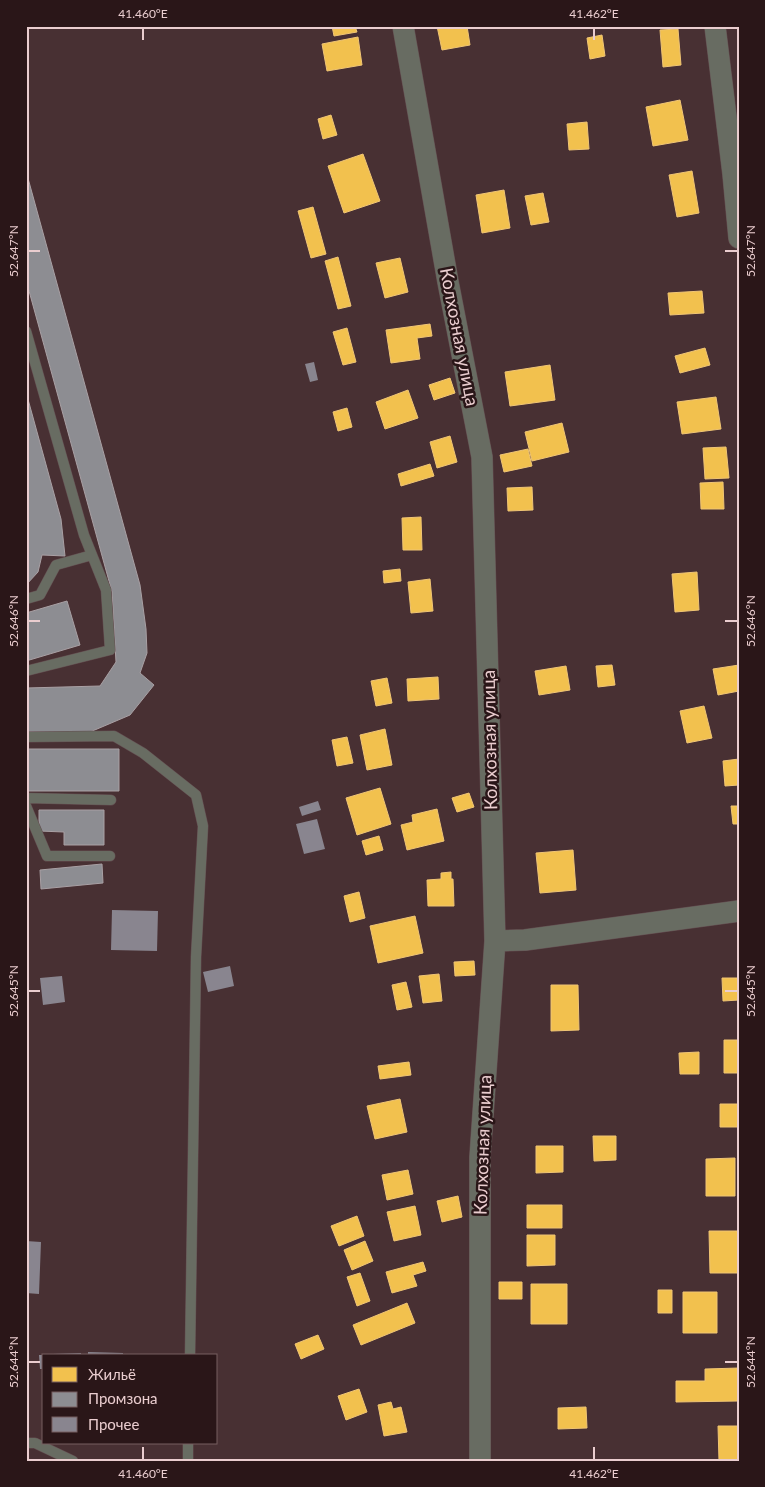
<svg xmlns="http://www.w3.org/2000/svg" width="765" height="1487" viewBox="0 0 765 1487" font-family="Lato,sans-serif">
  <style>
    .homes { fill: #f2c14e; stroke: #f0c575 }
    .industry { fill: #8d8d92; stroke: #a9a0a4 }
    .building { fill: #89858f }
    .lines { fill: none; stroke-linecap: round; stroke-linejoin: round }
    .lane-casing { stroke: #644e51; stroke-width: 11 }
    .street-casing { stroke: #644e51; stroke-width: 22 }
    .lane { stroke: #686c62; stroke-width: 10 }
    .street { stroke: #686c62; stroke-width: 21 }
    .ticks { fill: none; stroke: #eacdcf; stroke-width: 2 }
    .labels { text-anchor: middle; stroke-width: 5; stroke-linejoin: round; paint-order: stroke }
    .street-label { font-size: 18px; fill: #eacdcf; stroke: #2a1618 }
    .neatline { fill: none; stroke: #eacdcf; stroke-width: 2 }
    .ticks-label { font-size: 12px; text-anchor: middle; fill: #eacdcf }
  </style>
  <rect width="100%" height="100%" fill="#483033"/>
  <path class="homes" d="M 332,26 L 355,26 L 357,32 L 334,36 Z
    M 437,26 L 467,26 L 470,45 L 442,50 Z
    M 678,29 L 681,65 L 663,67 L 660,30 Z
    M 602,35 L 605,56 L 590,59 L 587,38 Z
    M 358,37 L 362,65 L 327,71 L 322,44 Z
    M 680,100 L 688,140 L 653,146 L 646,107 Z
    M 331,115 L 337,135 L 323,139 L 318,119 Z
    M 587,122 L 589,149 L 569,150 L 567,124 Z
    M 363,154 L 380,201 L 344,213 L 328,166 Z
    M 692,171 L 699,213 L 677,217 L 669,175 Z
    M 504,190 L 510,228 L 482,233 L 476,195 Z
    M 543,193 L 549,222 L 531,225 L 525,196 Z
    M 313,207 L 326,254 L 311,258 L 298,211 Z
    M 338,257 L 351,306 L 338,309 L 325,261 Z
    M 400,258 L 408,292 L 385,298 L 376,263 Z
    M 702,291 L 704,313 L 670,315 L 668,293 Z
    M 430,324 L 432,336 L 417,338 L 420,359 L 391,363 L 386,330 Z
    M 347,328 L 356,362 L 343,365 L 333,332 Z
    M 705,348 L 710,365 L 680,373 L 675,356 Z
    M 550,365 L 555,400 L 510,406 L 505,372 Z
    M 450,378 L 455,393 L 434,400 L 429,385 Z
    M 408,390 L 418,418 L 385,429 L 376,402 Z
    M 716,397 L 721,429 L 682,434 L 677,402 Z
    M 347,408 L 352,427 L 338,431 L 333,412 Z
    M 562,423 L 569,452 L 532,461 L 525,432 Z
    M 450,436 L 457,462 L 437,468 L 430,442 Z
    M 726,447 L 729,478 L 705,479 L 703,448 Z
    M 528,449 L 532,466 L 504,472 L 500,455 Z
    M 430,464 L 434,476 L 401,486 L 398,474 Z
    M 723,482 L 724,509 L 701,509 L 700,483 Z
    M 532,487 L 533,510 L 508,511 L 507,488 Z
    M 421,517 L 422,550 L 403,550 L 402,518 Z
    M 400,569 L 401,581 L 384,583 L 383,571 Z
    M 697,572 L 699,610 L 675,612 L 672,574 Z
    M 430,579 L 433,611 L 411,613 L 408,582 Z
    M 612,665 L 615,685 L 598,687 L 596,666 Z
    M 739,665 L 739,691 L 718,695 L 713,669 Z
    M 566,666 L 570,690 L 539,695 L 535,671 Z
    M 438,677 L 439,699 L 408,701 L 407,679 Z
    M 387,678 L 392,703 L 376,706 L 371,681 Z
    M 704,706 L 712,738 L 687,743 L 680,711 Z
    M 385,729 L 392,765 L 367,770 L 360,735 Z
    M 347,737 L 353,763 L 337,766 L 332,740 Z
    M 739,759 L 739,785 L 725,786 L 723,761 Z
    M 380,788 L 391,824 L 357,835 L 346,798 Z
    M 469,793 L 474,807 L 457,812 L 452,798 Z
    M 731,806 L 739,806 L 739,824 L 733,824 Z
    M 437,809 L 444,841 L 407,850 L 401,825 L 413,822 L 412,815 Z
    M 379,836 L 383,850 L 366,855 L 362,841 Z
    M 573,850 L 576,890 L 540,893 L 536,853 Z
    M 451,872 L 451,879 L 453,879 L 454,906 L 428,906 L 427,880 L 441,879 L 441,873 Z
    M 359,892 L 365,918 L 350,922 L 344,896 Z
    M 415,916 L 423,953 L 378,963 L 370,926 Z
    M 474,961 L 475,975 L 455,976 L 454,962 Z
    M 439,974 L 442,1001 L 423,1003 L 419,976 Z
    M 722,978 L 739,978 L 739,1000 L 723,1001 Z
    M 406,982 L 412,1007 L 397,1010 L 392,985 Z
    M 551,985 L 578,985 L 579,1030 L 551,1031 Z
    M 724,1040 L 739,1040 L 739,1073 L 724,1073 Z
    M 699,1052 L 699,1074 L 680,1074 L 679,1053 Z
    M 409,1062 L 411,1075 L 380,1079 L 378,1066 Z
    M 400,1099 L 407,1132 L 375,1139 L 367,1106 Z
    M 720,1104 L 739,1104 L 739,1127 L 720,1127 Z
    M 593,1136 L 616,1136 L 616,1160 L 594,1161 Z
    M 536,1146 L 563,1146 L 563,1172 L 536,1173 Z
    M 735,1158 L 735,1196 L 706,1196 L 706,1159 Z
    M 408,1170 L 413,1194 L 387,1200 L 382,1175 Z
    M 458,1196 L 462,1217 L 442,1222 L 437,1201 Z
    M 527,1205 L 562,1205 L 562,1228 L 527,1228 Z
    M 415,1206 L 421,1235 L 394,1241 L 387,1212 Z
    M 357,1216 L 364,1236 L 339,1246 L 331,1226 Z
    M 709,1231 L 739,1231 L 739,1273 L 710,1273 Z
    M 527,1235 L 555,1235 L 555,1265 L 527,1266 Z
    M 365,1241 L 373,1261 L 352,1270 L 344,1250 Z
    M 423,1262 L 426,1271 L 413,1275 L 417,1286 L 392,1293 L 386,1272 Z
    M 360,1273 L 370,1301 L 357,1306 L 347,1277 Z
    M 499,1282 L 522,1282 L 522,1299 L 499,1299 Z
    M 531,1284 L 567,1284 L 567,1324 L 531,1324 Z
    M 658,1290 L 672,1290 L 672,1313 L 658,1313 Z
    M 683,1292 L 717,1292 L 717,1333 L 683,1333 Z
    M 407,1303 L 415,1323 L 361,1345 L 353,1325 Z
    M 318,1335 L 324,1349 L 301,1359 L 295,1344 Z
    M 739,1368 L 739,1401 L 676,1402 L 676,1381 L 705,1381 L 705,1369 Z
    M 359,1389 L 367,1412 L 346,1420 L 338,1396 Z
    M 391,1402 L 393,1409 L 401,1407 L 407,1432 L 384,1436 L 378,1405 Z
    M 586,1407 L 587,1428 L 558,1429 L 558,1408 Z
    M 718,1426 L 739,1426 L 739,1461 L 719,1461 Z"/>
  <path class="industry" d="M 26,171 L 140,585 L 146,629 L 147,653 L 140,673 L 154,685 L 130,715 L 90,732 L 26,732 L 26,688 L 100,686 L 116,662 L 112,592 L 26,280 Z
    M 26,392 L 61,519 L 65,556 L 42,555 L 38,572 L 26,585 Z
    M 67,601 L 80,645 L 26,661 L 26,613 Z
    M 26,749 L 119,749 L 119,791 L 26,791 Z
    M 39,810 L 104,810 L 104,845 L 64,845 L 64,832 L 39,831 Z
    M 102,864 L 103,883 L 41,889 L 40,870 Z"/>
  <path class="building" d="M 314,362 L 318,380 L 310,382 L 305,364 Z
    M 318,801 L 321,810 L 302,816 L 299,807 Z
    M 317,819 L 325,849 L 304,854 L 296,824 Z
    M 112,910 L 158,911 L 157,951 L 111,950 Z
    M 230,966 L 234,986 L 208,992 L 203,972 Z
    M 62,976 L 65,1002 L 43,1005 L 40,978 Z
    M 26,1241 L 41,1242 L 39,1294 L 26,1293 Z
    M 88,1352 L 123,1353 L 123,1356 L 88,1356 Z
    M 81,1353 L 81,1356 L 53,1356 L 53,1354 Z
    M 39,1355 L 44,1355 L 44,1369 L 40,1369 Z"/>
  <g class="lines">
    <g class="lane-casing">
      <path id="lane" d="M 26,331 L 84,535 L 106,590 L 110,650 L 26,671
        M 26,599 L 40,595 L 56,565 L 92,555
        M 26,737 L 114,736 L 143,753 L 196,795 L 203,826 L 196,957 L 190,1356
        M 26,798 L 111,800
        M 26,806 L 47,856 L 110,856
        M 26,1443 L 35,1443 L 73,1461
        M 188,1461 L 188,1443"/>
    </g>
    <g class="street-casing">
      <path id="street" d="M 403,26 L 448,282 L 482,457 L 495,941 L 480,1157 L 480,1461
        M 715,26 L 733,174 L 739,238
        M 495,941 L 525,940 L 739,911"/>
    </g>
    <use href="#lane" class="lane"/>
    <use href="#street" class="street"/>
  </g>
  <path class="ticks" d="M 143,28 L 143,40M 594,28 L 594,40M 28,251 L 40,251M 725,251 L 738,251M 28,621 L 40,621M 725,621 L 738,621M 28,991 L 40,991M 725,991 L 738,991M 28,1362 L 40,1362M 725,1362 L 738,1362M 143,1447 L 143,1460M 594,1447 L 594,1460"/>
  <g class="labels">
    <g class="street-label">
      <text transform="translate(459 337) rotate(79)" y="6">Колхозная улица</text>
      <text transform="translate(490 740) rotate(-91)" y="6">Колхозная улица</text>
      <text transform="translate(483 1145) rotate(-88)" y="6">Колхозная улица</text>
    </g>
  </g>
  <rect width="765" height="1487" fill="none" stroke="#2a1618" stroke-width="55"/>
  <rect x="42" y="1354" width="175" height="90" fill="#2a1618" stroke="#775f61"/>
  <rect x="52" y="1367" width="25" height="15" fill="#f2c14e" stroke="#775f61"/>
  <text x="88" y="1380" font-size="15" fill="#eacdcf">Жильё</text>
  <rect x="52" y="1392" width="25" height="15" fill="#8d8d92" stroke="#775f61"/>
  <text x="88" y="1404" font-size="15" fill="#eacdcf">Промзона</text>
  <rect x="52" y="1417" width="25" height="15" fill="#89858f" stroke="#775f61"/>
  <text x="88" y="1430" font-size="15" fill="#eacdcf">Прочее</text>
  <rect x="28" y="28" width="710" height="1432" class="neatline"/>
  <g class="ticks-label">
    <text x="143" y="18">41.460°E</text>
    <text x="594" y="18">41.462°E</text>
    <text transform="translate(14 251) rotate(-90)" y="4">52.647°N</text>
    <text transform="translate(751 251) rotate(-90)" y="4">52.647°N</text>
    <text transform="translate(14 621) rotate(-90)" y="4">52.646°N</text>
    <text transform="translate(751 621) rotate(-90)" y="4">52.646°N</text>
    <text transform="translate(14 991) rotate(-90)" y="4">52.645°N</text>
    <text transform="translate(751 991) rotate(-90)" y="4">52.645°N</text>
    <text transform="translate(14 1362) rotate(-90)" y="4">52.644°N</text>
    <text transform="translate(751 1362) rotate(-90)" y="4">52.644°N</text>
    <text x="143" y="1478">41.460°E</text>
    <text x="594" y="1478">41.462°E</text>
  </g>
</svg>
